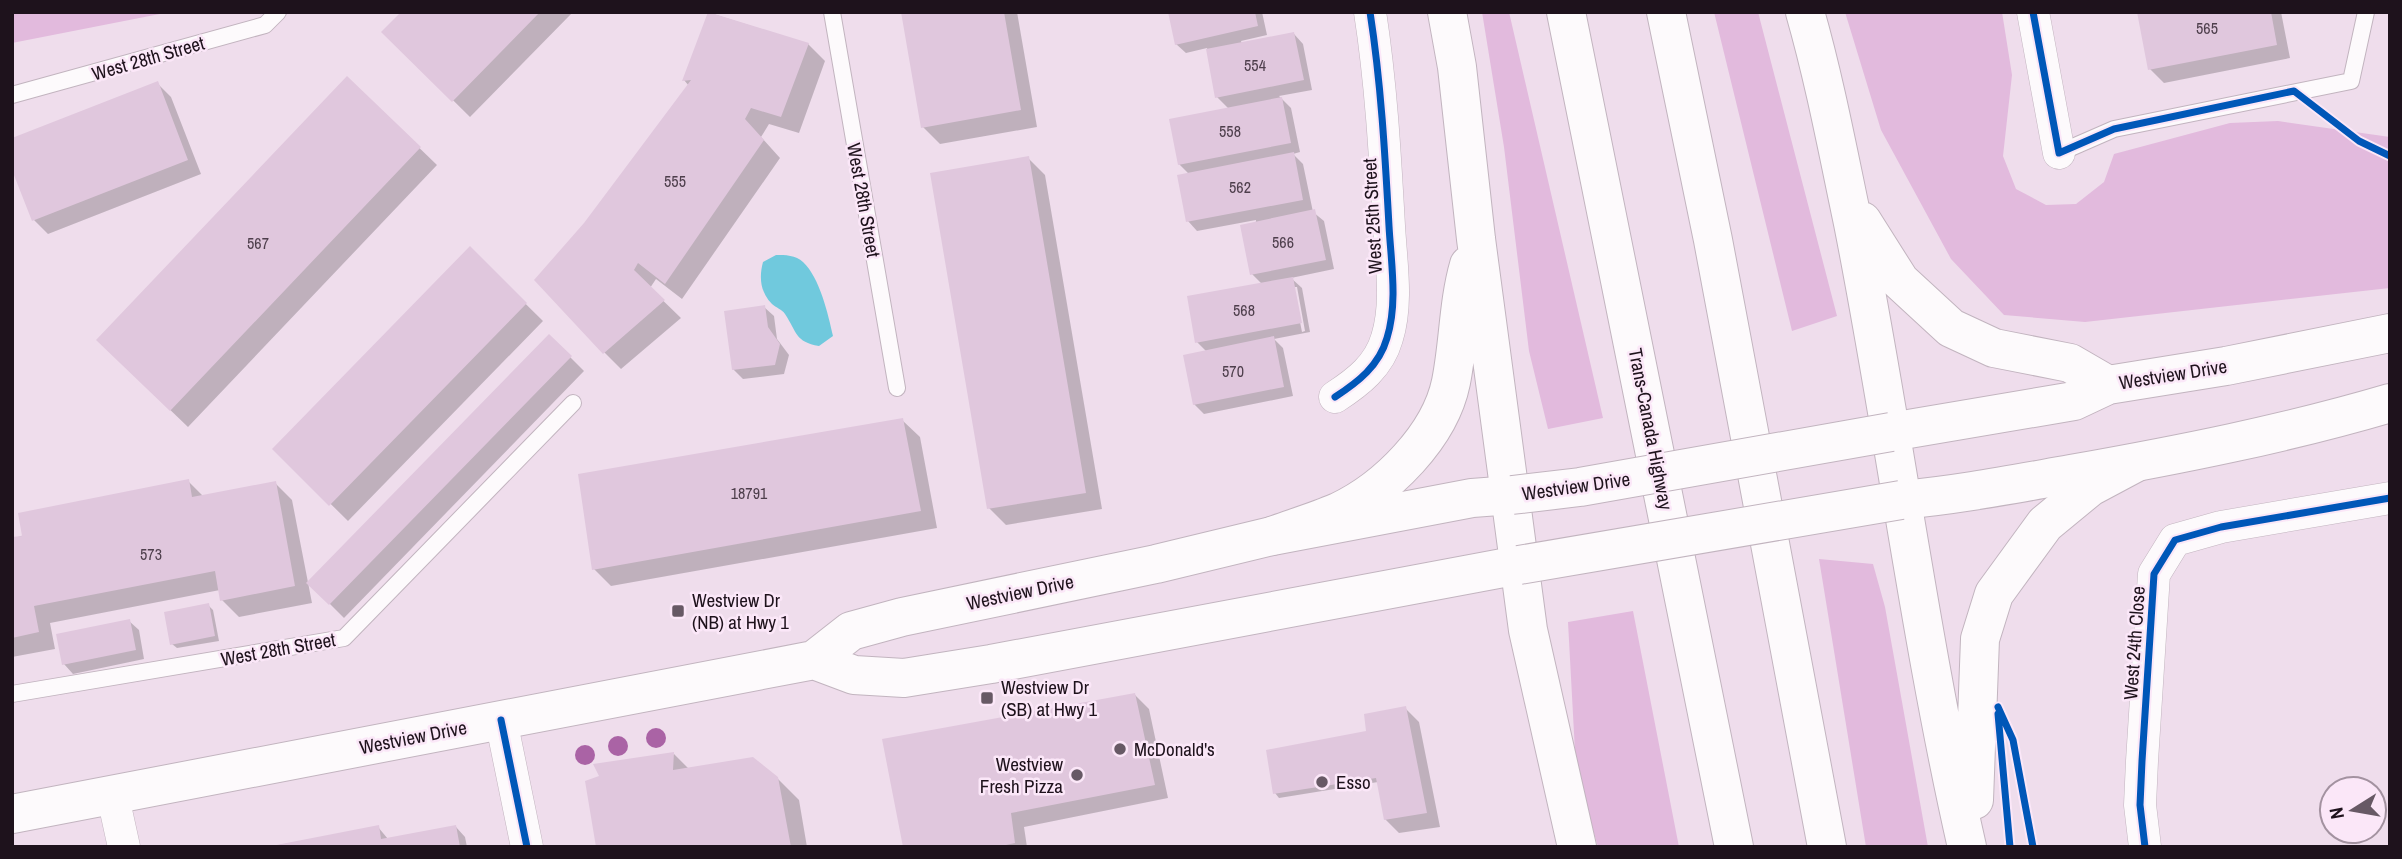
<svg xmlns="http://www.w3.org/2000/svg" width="2402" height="859" viewBox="0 0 2402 859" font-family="'Archivo Narrow',sans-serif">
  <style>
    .green { fill: #e2badd }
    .water { fill: #70c9dd }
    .shadow { fill: #0003; fill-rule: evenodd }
    .building { fill: #e0c7dd }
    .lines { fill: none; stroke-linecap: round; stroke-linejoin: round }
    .lane-casing { stroke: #c2b4bf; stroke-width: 18 }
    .street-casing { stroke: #c2b4bf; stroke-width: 33 }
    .secondary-casing { stroke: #c2b4bf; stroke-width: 40 }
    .highway-casing { stroke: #c2b4bf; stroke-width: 40 }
    .lane { stroke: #fdfafc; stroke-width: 16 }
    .street { stroke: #fdfafc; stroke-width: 32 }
    .secondary { stroke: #fdfafc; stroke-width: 38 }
    .highway { stroke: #fdfafc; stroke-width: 38 }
    .secondary-bridge-casing { stroke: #c2b4bf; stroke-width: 40; stroke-linecap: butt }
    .secondary-bridge { stroke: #fdfafc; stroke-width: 38 }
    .cycleway-casing { stroke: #fbe7f8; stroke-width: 11 }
    .cycleway { stroke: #0057b8; stroke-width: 7 }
    .tree { fill: #aa63a5 }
    .poi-dot { fill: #675965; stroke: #fbe7f8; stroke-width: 2.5 }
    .labels { text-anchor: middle; stroke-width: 5; stroke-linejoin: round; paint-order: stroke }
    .number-label { font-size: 16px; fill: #4e3f4c }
    .street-label { font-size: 19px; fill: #1e121c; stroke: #fbe7f8 }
    .poi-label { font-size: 19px; fill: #1e121c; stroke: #fbe7f8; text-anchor: start }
  </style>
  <rect width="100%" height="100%" fill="#efddec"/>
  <path class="green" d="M 12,12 L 170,12 L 12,43 Z
    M 1482,12 L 1509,12 L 1603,418 L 1548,429 L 1529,351 L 1504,147 Z
    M 1714,12 L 1758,12 L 1837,316 L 1792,331 Z
    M 1845,12 L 2002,12 L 2012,75 L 2003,156 L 2016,189 L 2046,205 L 2076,204 L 2104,182 L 2114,154 L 2230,123 L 2278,121 L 2390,137 L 2390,288 L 2085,322 L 2004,315 L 1951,259 L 1881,130 Z
    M 1819,559 L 1873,564 L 1885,607 L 1928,847 L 1866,847 Z
    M 1633,611 L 1679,847 L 1598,847 L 1576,770 L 1568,622 Z"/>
  <path class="water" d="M 776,255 C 785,255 796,255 803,262 C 820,278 828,314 833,336 L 819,346 C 795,342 797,332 785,314 C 782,309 776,308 772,304 C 760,292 759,277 763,262 Z"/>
  <path class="shadow" d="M 403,12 L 573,12 L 470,117 L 384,32 Z
    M 903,12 L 1017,12 L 1037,127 L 940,144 L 923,127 Z
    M 1170,12 L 1262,12 L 1267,35 L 1241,41 L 1242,44 L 1294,34 L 1303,44 L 1312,90 L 1279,96 L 1291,108 L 1300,152 L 1293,154 L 1303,164 L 1313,212 L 1324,221 L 1334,269 L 1291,278 L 1302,288 L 1310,332 L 1274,339 L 1283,348 L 1293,396 L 1204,414 L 1194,404 L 1207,352 L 1197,342 L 1262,284 L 1252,274 L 1256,220 L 1197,231 L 1188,221 L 1189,174 L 1179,164 L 1229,109 L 1217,97 L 1207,48 L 1186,53 L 1176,44 ZM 1293,287 L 1297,287 L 1305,331 L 1302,332 Z
    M 2145,12 L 2281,12 L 2290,58 L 2164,83 L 2150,69 Z
    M 710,13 L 808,44 L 825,61 L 799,133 L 769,124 L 761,137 L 780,158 L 682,299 L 656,279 L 650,288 L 681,318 L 621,369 L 604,352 L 585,224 L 689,86 L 684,80 Z
    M 347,78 L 437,165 L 188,427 L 115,357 Z
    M 157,83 L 171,97 L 201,174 L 48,234 L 34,220 L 12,165 Z
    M 1028,158 L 1045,175 L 1102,509 L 1006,525 L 989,508 Z
    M 470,249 L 543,321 L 348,521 L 275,449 Z
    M 764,307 L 774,316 L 777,339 L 789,355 L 784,374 L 743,379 L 733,369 Z
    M 549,336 L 584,371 L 344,618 L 309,583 Z
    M 902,420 L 920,437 L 937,528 L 611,586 L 594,569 Z
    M 188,481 L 203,496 L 275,483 L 292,500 L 312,603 L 239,617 L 222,600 L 220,590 L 50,623 L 55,649 L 12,657 L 12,539 Z
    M 208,605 L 213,610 L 219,641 L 177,648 L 172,644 Z
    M 129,621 L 139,630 L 144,659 L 73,674 L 64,664 Z
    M 1135,695 L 1149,709 L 1168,798 L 1024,827 L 1027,847 L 904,847 Z
    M 1405,708 L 1419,722 L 1440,827 L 1399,833 L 1385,819 L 1378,782 L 1279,798 L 1275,793 Z
    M 674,754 L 689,769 L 777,778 L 799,800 L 807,847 L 598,847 Z
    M 378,827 L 388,839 L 456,827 L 465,837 L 467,847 L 268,847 Z"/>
  <path class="building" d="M 401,12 L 540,12 L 452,102 L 381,32 Z
    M 708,12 L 809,43 L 781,117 L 751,108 L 745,119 L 764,140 L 665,284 L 638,263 L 634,270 L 665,300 L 603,354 L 534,280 L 584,223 L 691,80 L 682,81 Z
    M 901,12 L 1004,12 L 1021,110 L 921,128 Z
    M 1168,12 L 1255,12 L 1258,26 L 1175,45 Z
    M 2137,12 L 2271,12 L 2277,45 L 2148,70 Z
    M 1294,32 L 1304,80 L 1215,98 L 1206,49 Z
    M 347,76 L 421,147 L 170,411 L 96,340 Z
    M 158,81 L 188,160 L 32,221 L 12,170 L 12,138 Z
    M 1282,97 L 1291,143 L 1178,165 L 1169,119 Z
    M 1294,152 L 1303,200 L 1186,222 L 1177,175 Z
    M 1029,156 L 1086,493 L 987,509 L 930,173 Z
    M 1315,209 L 1326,260 L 1250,275 L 1240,225 Z
    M 470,246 L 527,303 L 329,506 L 272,449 Z
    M 1293,277 L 1302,323 L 1195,343 L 1187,296 Z
    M 765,305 L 768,327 L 780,344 L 775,365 L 732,370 L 724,311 Z
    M 549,334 L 572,356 L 329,605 L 306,583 Z
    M 1274,336 L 1284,387 L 1193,405 L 1183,355 Z
    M 903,418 L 921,511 L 592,570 L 578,474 Z
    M 189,479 L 192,497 L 276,481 L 295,586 L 220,601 L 215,571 L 34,606 L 39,632 L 12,638 L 12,537 L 22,536 L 18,513 Z
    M 209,603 L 215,636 L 170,645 L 164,612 Z
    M 130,619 L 136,650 L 62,665 L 56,634 Z
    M 1135,693 L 1155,785 L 1011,813 L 1015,843 L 997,847 L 903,847 L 882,739 Z
    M 1406,706 L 1427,813 L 1384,820 L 1376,778 L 1273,794 L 1266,750 L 1366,731 L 1364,714 Z
    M 674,752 L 673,770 L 753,757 L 778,777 L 791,847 L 596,847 L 585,781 L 599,776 L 593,764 Z
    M 379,825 L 381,839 L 456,825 L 460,847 L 266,847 Z"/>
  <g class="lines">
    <g class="lane-casing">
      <path id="lane" d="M 832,12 L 897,388
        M 12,95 L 265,25 L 278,12
        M 2059,153 L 2114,129 L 2351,81 L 2366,12
        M 12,694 L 344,638 L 573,403"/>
    </g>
    <g class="street-casing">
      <path id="street" d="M 2033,12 L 2059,153
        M 1335,397 C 1358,382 1379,366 1387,338 C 1398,303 1391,262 1389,226 C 1385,154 1381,83 1370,12
        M 501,720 L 527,847
        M 113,797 L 124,847
        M 2145,847 L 2140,805 L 2142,761 L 2154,574 L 2175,540 L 2221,527 L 2390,498"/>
    </g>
    <g class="secondary-casing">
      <path id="secondary" d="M 1891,432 L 2074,401 L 2108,385 L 2226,366 L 2390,333
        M 1901,500 C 1958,495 2014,484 2071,474 C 2178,455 2285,434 2390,403
        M 814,660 L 854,675 L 904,678 L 991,664 L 1519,565
        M 12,814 L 814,660 L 851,631 L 902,617 L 1156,564 L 1272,536 L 1472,498 L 1512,495"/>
    </g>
    <g class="highway-casing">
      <path id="highway" d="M 1447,12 L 1457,67 L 1476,239 L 1528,630 L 1577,847
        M 1566,12 L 1734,847
        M 1666,12 L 1713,240 L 1827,847
        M 1805,12 C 1825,82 1838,152 1853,223 C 1894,430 1920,641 1967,847
        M 1862,221 L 1900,281 L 1951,328 L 1994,348 L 2070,363 L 2108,385
        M 1272,536 C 1294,528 1317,521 1338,512 C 1387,489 1440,436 1451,382 C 1459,342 1458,303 1469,265
        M 1974,800 L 1980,639 L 1994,594 L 2045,524 L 2090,487 L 2135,463"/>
    </g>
    <use href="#lane" class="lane"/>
    <use href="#street" class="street"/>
    <use href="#secondary" class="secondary"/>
    <use href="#highway" class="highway"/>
    <g class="secondary-bridge-casing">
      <path id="secondary-bridge" d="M 1512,495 L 1580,487 L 1891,432
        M 1519,565 L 1901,500"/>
    </g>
    <use href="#secondary-bridge" class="secondary-bridge"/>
    <g class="cycleway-casing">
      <path id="cycleway" d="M 2033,12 L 2059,153 L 2114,129 L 2294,91 L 2359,141 L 2390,156
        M 1335,397 C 1358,382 1379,366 1387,338 C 1398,303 1391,262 1389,226 C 1385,154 1381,83 1370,12
        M 1998,707 L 2013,740 L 2033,847
        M 1998,714 L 2010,847
        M 501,720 L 527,847
        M 2145,847 L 2140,805 L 2142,761 L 2154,574 L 2175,540 L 2221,527 L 2390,498"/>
    </g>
    <use href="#cycleway" class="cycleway"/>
  </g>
  <g class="tree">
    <circle cx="656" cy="738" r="10"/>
    <circle cx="618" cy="746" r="10"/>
    <circle cx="585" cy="755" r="10"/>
  </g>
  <g class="poi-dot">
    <rect x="671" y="604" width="14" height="14" rx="3.5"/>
    <rect x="980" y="691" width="14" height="14" rx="3.5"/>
    <circle cx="1120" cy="749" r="7"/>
    <circle cx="1077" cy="775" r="7"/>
    <circle cx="1322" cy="782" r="7"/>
  </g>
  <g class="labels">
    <g class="number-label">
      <text x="2207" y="34">565</text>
      <text x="1255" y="71">554</text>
      <text x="1230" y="137">558</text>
      <text x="675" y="187">555</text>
      <text x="1240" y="193">562</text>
      <text x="1283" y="248">566</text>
      <text x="258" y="249">567</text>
      <text x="1244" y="316">568</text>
      <text x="1233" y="377">570</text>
      <text x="749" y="499">18791</text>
      <text x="151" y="560">573</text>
    </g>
    <g class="street-label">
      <text transform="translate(148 58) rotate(-16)" y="7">West 28th Street</text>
      <text transform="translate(864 200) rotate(80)" y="7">West 28th Street</text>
      <text transform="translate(1372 216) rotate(-93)" y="7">West 25th Street</text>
      <text transform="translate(2173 374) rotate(-9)" y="7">Westview Drive</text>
      <text transform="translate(1651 429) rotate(79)" y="7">Trans-Canada Highway</text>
      <text transform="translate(1576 486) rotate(-8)" y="7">Westview Drive</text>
      <text transform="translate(1020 592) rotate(-12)" y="7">Westview Drive</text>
      <text transform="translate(2134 643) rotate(-86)" y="7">West 24th Close</text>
      <text transform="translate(278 649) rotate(-10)" y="7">West 28th Street</text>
      <text transform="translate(413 737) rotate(-11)" y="7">Westview Drive</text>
    </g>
    <g class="poi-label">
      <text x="692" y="607">Westview Dr<tspan x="692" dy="22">(NB) at Hwy 1</tspan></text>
      <text x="1001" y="694">Westview Dr<tspan x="1001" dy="22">(SB) at Hwy 1</tspan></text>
      <text x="1134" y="756">McDonald's</text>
      <text x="1063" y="771" text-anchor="end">Westview<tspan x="1063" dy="22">Fresh Pizza</tspan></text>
      <text x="1336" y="789">Esso</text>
    </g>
  </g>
  <rect width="2402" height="859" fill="none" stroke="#1e121c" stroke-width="28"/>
  <g transform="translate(2353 810) rotate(259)"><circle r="33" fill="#fbe7f8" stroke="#a392a0" stroke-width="2"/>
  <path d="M0-5L12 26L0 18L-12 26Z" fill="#675965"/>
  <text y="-10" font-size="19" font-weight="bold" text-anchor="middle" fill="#1e121c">N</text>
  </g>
</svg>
